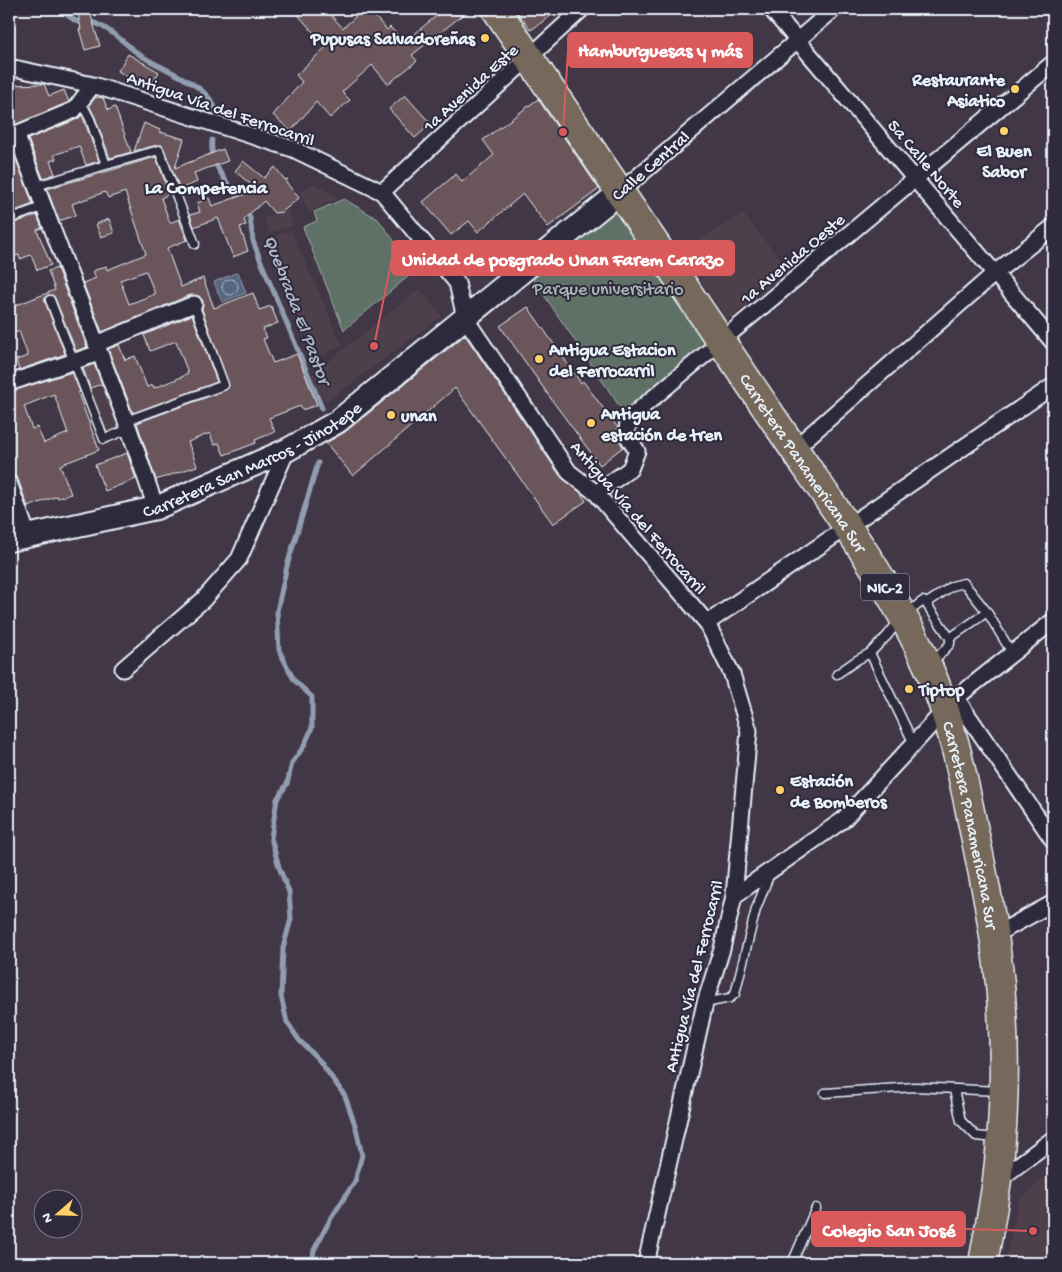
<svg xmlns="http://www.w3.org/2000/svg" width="1062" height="1272" viewBox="0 0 1062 1272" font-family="'Gochi Hand',sans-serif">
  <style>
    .built { fill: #4e404c }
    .green { fill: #5f6f66; stroke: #a4b0af }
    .water { fill: #576581; stroke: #919db1 }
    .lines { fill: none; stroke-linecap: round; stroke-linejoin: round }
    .shore { stroke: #aeb9c8; stroke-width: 1 }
    .stream { stroke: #919db1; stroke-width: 5 }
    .building { fill: #6b555a; stroke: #e8f1f8; fill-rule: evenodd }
    .lane-casing { stroke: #e8f1f8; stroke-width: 11 }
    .street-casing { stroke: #e8f1f8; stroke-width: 19 }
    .secondary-casing { stroke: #e8f1f8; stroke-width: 26 }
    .highway-casing { stroke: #e8f1f8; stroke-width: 31 }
    .lane { stroke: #2f2a3d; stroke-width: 8 }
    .street { stroke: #2f2a3d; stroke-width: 15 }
    .secondary { stroke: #2f2a3d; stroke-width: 22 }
    .highway { stroke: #76695c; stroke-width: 28 }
    .poi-dot { fill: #ffd166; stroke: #2f2a3d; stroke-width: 2 }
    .labels { text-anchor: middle; stroke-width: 4; stroke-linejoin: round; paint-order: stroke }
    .shield { fill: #2f2a3d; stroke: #b0b5c0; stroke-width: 1 }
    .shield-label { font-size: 16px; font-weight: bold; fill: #e8f1f8 }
    .poi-label { font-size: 18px; font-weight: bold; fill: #e8f1f8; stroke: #2f2a3d; text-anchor: start }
    .street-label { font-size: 18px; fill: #e8f1f8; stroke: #2f2a3d }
    .park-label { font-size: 18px; fill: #aab6b6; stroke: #2f2a3d }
    .neighbourhood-label { font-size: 19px; font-weight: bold; fill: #e8f1f8; stroke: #2f2a3d }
    .water-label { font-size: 19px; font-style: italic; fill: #aeb9c8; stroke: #2f2a3d }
    .leader { fill: none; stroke: #da5a5c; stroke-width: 2 }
    .callout-dot { fill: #da5a5c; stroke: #2f2a3d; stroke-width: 2 }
    .callout { fill: #da5a5c; stroke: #da5a5c; stroke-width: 2 }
    .callout-label { font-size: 19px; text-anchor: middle; font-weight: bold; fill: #fff }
  </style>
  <rect width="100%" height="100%" fill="#413746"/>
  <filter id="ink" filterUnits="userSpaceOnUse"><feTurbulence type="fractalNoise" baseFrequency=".02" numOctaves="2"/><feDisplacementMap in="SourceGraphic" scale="10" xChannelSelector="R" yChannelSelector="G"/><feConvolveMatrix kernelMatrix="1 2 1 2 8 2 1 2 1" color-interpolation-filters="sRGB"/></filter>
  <g filter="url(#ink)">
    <path class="built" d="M 315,184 L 339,198 L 309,212 L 299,191 Z
      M 288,211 L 293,226 L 269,233 L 264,218 Z
      M 743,214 L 790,271 L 727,320 L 681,250 Z
      M 291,230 L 342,345 L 317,358 L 265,241 Z
      M 419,289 L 442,316 L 326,402 L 309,377 Z
      M 104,385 L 121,430 L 106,436 L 88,391 Z
      M 1053,1169 L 1053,1263 L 1005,1263 L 1019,1200 Z"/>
    <path class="green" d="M 344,199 L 378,219 L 416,270 L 344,330 L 303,227 L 317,221 L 314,212 Z
      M 621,201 L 710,340 L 624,413 L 529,273 Z"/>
    <path class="water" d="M 238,272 L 246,293 L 222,302 L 214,282 Z"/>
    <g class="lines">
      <path class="shore" d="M222 287a8 8 0 1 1 16 0a8 8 0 1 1-16 0Z"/>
      <path class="stream" d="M 60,9 C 65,13 72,20 79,22 C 85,23 91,21 97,24 C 114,31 126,45 140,55 C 164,71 215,85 218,118
        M 212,140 C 209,165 228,183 241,201
        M 246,209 L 250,218 L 253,241 L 260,259 L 322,408
        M 312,1263 L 314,1250 L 330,1220 L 355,1181 L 362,1155 L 356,1128 L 345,1096 L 319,1060 L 299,1040 L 287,1022 L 281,996 L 283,948 L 291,919 L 290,905 L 289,892 L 279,867 L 271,838 L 277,799 L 287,784 L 292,763 L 304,746 L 312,728 L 312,697 L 294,680 L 279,650 L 277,611 L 287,566 L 318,463"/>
    </g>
    <path class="building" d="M 77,9 L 89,9 L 100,46 L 85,50 L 79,29 L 81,29 Z
      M 293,9 L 325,9 L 343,28 L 364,9 L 368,9 L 387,30 L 390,27 L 404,42 L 445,9 L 470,9 L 412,55 L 417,61 L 388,84 L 372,65 L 342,92 L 350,100 L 330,118 L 316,102 L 291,131 L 273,115 L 302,82 L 296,75 L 326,47 Z
      M 515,9 L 560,9 L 531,30 Z
      M 128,54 L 159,72 L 148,90 L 118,71 Z
      M 44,84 L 49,96 L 64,90 L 69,102 L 9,127 L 9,85 Z
      M 405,95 L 431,124 L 415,138 L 389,109 Z
      M 99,97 L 103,98 L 108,110 L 115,107 L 131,152 L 110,158 L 95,117 L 89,105 L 95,98 Z
      M 538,99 L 599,189 L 548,227 L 523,194 L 478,232 L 469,221 L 451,235 L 423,202 L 456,174 L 462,182 L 494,155 L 483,140 Z
      M 82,115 L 99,161 L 86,165 L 79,146 L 54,155 L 56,159 L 50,161 L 55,174 L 43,178 L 28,139 L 78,119 Z
      M 144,123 L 160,130 L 160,132 L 184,139 L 175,168 L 223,149 L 228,161 L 194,173 L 197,182 L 180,189 L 162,145 L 157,145 L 134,151 Z
      M 9,146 L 11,146 L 33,204 L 9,213 Z
      M 156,157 L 169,193 L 167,194 L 167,195 L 161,198 L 170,223 L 179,219 L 187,240 L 167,248 L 181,287 L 203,278 L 214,308 L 253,293 L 259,310 L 271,306 L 278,323 L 263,329 L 267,338 L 263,339 L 273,363 L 297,354 L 317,405 L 302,410 L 300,406 L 269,418 L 275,432 L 255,440 L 256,443 L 224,455 L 219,443 L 214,445 L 210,433 L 188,442 L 197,466 L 156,480 L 137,423 L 226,390 L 229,386 L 202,309 L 203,301 L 199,296 L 190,295 L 102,332 L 83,283 L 96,278 L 93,271 L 106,266 L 107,270 L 146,254 L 125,192 L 108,198 L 105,192 L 72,204 L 76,215 L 59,221 L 47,189 ZM 146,271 L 155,294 L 129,304 L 120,280 Z
      M 243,161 L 264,178 L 275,167 L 285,180 L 288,179 L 285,181 L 299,198 L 282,212 L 274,213 L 264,201 L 244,219 L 246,225 L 240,227 L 248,251 L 233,257 L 218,218 L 194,227 L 190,215 L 200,212 L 197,203 L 209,198 L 212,206 L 257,190 L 235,171 Z
      M 37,215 L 42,228 L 37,230 L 51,265 L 37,270 L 31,255 L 20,259 L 19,255 L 9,257 L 9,225 Z
      M 109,219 L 114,233 L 101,237 L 96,224 Z
      M 57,268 L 87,347 L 76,351 L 55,298 L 53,295 L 48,295 L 45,297 L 45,302 L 65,354 L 19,370 L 16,360 L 28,356 L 19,331 L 9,335 L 9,308 L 55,290 L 48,271 Z
      M 528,307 L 581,383 L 583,381 L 618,428 L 619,439 L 623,447 L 600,465 L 554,403 L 500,326 Z
      M 192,315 L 217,382 L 133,413 L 108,349 L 119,345 L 125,360 L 135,356 L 147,387 L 153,385 L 154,388 L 184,376 L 184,375 L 188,373 L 176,341 L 150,351 L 144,335 Z
      M 465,335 L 561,477 L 580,492 L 586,501 L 553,524 L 455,388 L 353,476 L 326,443 L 345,432 Z
      M 94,364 L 102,384 L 90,388 L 83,368 Z
      M 72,372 L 80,392 L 78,393 L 99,450 L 60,465 L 71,494 L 58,498 L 57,496 L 28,507 L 18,479 L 15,476 L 9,474 L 9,392 ZM 54,394 L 68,433 L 44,443 L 37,427 L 32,429 L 24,406 Z
      M 127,453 L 136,479 L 105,491 L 95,465 Z"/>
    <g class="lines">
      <g class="lane-casing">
        <path id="lane" d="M 106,165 L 159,150 L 195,244
          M 36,186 L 106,165 L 90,119 L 81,102
          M 9,219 L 42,207
          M 50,300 L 104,439 L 129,429
          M 126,421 L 224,385 L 194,304
          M 927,603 L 952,586 L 964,583 L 987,612 L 1012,653
          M 950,638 L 987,612
          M 870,653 L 887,636 L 903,616 L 923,601 L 925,602 L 950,638 L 950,644 L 931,664
          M 837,674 L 857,660 L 870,653 L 914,744
          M 705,1003 L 730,998 L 735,994 L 756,909 L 770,873
          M 954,1090 L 961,1121 L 976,1136 L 996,1138
          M 825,1093 L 915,1087 L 999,1091
          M 792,1263 L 816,1208"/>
      </g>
      <g class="street-casing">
        <path id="street" d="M 771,9 L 1053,342
          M 9,67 L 93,85 L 293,149 L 382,192 L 457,283 L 465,318 L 569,472 L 596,493 L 707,623 L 732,674 L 749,731 L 734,896 L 722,949 L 705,1003 L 646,1263
          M 16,134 L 129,429 L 156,508
          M 9,137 L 74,110 L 93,85
          M 621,191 L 834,9
          M 382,192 L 582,9
          M 96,344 L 194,304
          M 9,383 L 99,353
          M 794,449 L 995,273 L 1053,227
          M 9,483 L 28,536
          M 596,493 L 630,469 L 637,451 L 627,435 L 628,419 L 1053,63
          M 707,623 L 1053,386
          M 123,669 L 203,600 L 239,559 L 287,450
          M 956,698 L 1053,840
          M 734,896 L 843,820 L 956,698 L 1053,621
          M 993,936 L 1053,903
          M 997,1181 L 1053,1139"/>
      </g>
      <g class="secondary-casing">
        <g id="secondary">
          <path id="s1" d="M 9,540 L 156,508 L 287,450 L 337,422 L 621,191"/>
        </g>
      </g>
      <g class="highway-casing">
        <g id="highway">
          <path id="s2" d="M 496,9 C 590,149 685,287 779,427 C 831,504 888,579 927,664 C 950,715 962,771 973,826 C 984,878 995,931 1000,984 C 1006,1049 1005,1116 997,1180 C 993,1208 988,1236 983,1263"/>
        </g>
      </g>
      <use href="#lane" class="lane"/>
      <use href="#street" class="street"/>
      <use href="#secondary" class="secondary"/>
      <use href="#highway" class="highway"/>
    </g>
  </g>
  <g class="poi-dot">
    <circle cx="485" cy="38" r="5"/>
    <circle cx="1015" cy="89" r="5"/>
    <circle cx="1004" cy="131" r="5"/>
    <circle cx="539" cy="359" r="5"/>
    <circle cx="391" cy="415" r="5"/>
    <circle cx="591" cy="423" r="5"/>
    <circle cx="909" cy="689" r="5"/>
    <circle cx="780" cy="790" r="5"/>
  </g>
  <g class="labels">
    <rect class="shield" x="861" y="573.5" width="48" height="27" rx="4"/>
    <g class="shield-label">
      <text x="885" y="593">NIC-2</text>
    </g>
    <g class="poi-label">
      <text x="475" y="44" text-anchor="end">Pupusas Salvadoreñas</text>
      <text x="1005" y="85" text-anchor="end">Restaurante<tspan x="1005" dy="21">Asiatico</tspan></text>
      <text x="1004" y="156" text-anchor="middle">El Buen<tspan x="1004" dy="21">Sabor</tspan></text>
      <text x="549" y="355">Antigua Estacion<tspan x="549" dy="21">del Ferrocarril</tspan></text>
      <text x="601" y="419">Antigua<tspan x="601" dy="21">estación de tren</tspan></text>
      <text x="401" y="421">unan</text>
      <text x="919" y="695">Tiptop</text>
      <text x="790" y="786">Estación<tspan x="790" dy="21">de Bomberos</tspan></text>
    </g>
    <g class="street-label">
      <text transform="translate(470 87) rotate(-42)" y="6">1a Avenida Este</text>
      <text transform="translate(221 108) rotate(19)" y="6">Antigua Vía del Ferrocarril</text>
      <text transform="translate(927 163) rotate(50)" y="6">5a Calle Norte</text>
      <text transform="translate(650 165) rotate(-41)" y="6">Calle Central</text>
      <text transform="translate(792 258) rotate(-40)" y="6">1a Avenida Oeste</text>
      <text dy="6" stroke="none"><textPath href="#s1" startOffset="258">Carretera San Marcos - Jinotepe</textPath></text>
      <text dy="6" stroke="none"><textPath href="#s2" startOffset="548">Carretera Panamericana Sur</textPath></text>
      <text transform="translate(639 517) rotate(49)" y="6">Antigua Vía del Ferrocarril</text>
      <text dy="6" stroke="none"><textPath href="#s2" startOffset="952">Carretera Panamericana Sur</textPath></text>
      <text transform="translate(693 976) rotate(-76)" y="6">Antigua Vía del Ferrocarril</text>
    </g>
    <g class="park-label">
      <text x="608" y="294">Parque universitario</text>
    </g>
    <g class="neighbourhood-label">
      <text x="206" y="193">La Competencia</text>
    </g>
    <g class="water-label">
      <text transform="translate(299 309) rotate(69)" y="7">Quebrada El Pastor</text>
    </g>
  </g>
  <path class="leader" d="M563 132L568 50M374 346L392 258M1033 1231L965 1229"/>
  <g class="callout-dot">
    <circle cx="563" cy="132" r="5"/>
    <circle cx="374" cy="346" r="5"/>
    <circle cx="1033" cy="1231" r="5"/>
  </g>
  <g class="callout">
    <rect x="568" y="33" width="184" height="34" rx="5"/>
    <rect x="392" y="241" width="342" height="34" rx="5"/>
    <rect x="812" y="1212" width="153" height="34" rx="5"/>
  </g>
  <g class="callout-label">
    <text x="660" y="56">Hamburguesas y más</text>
    <text x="563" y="265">Unidad de posgrado Unan Farem Carazo</text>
    <text x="889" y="1236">Colegio San José</text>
  </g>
  <rect width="1062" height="1272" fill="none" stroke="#2f2a3d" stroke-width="30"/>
  <rect x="15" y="15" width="1032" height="1242" fill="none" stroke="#e8f1f8" stroke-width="2" filter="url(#ink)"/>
  <g transform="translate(58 1214) rotate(250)"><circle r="24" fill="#2f2a3d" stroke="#797a88"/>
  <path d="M0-4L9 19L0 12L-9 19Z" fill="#ffd166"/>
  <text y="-8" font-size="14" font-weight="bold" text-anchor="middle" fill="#e8f1f8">N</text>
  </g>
</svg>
